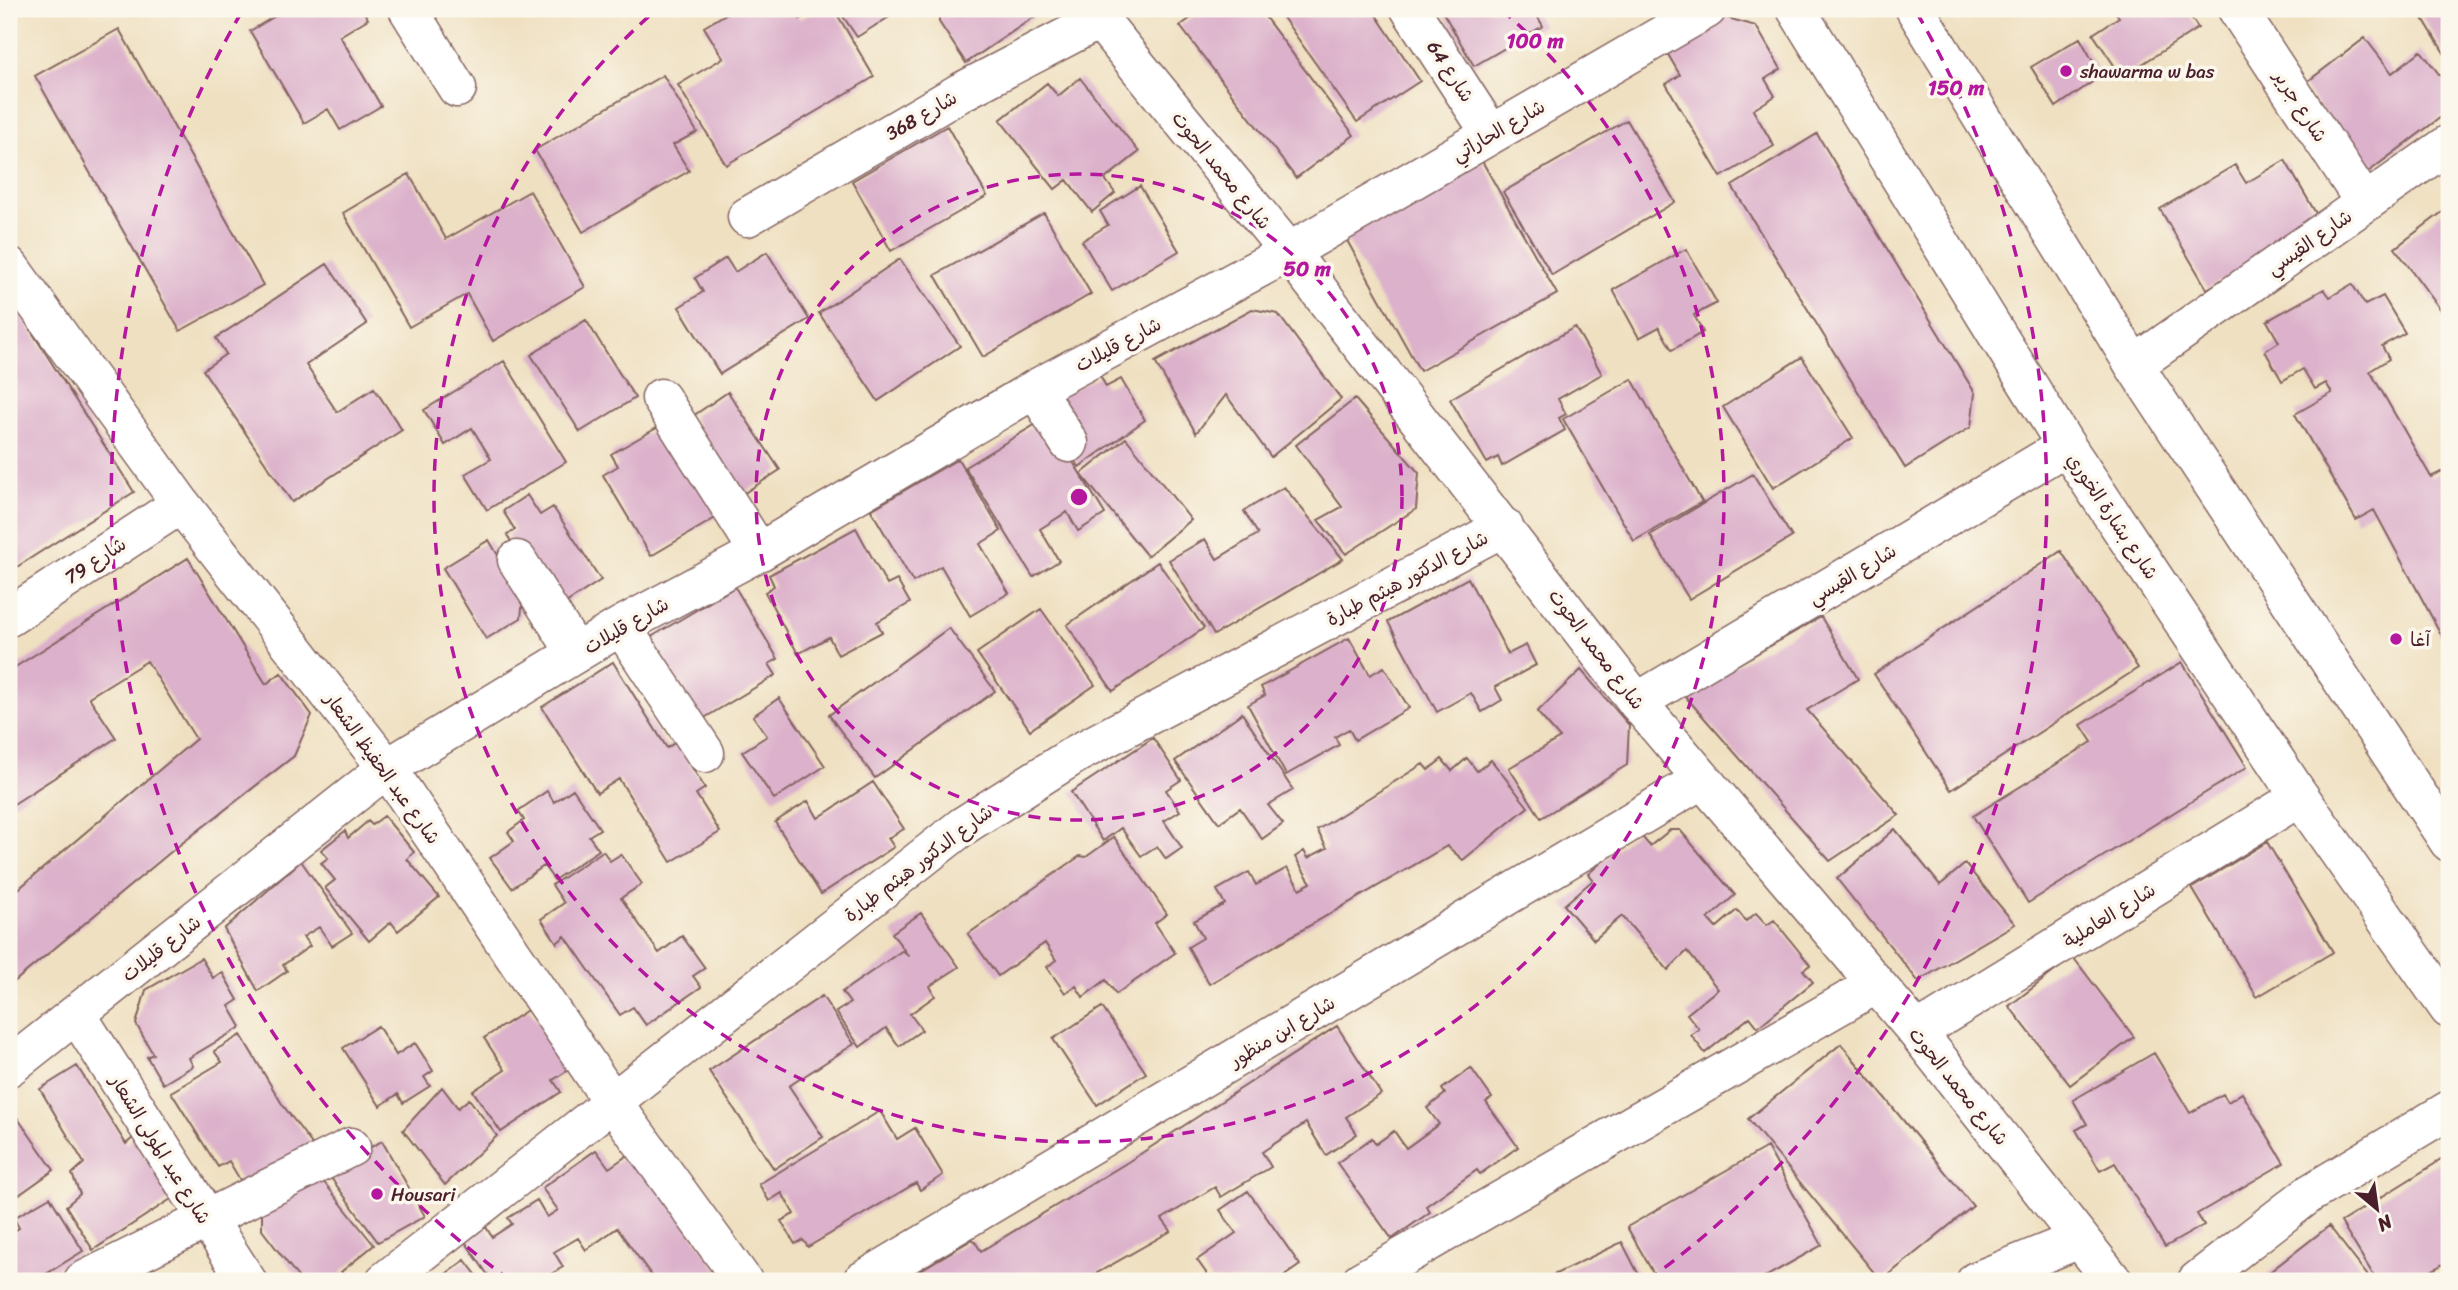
<svg xmlns="http://www.w3.org/2000/svg" width="2458" height="1290" viewBox="0 0 2458 1290" font-family="Sriracha,'Playpen Sans Arabic',sans-serif">
  <style>
    .building { fill: #dcb1cb }
    .lines { fill: none; stroke-linecap: round; stroke-linejoin: round }
    .street-casing { stroke: #846360; stroke-width: 41 }
    .secondary-casing { stroke: #846360; stroke-width: 41 }
    .primary-casing { stroke: #846360; stroke-width: 41 }
    .street { stroke: #fff; stroke-width: 38 }
    .secondary { stroke: #fff; stroke-width: 38 }
    .primary { stroke: #fff; stroke-width: 38 }
    .ring { fill: none; stroke: #b5179e; stroke-width: 3.5; stroke-dasharray: 12 9 }
    .poi-dot { fill: #b5179e; stroke: #fbf7ec; stroke-width: 2.5 }
    .labels { text-anchor: middle; stroke-width: 7; stroke-linejoin: round; paint-order: stroke }
    .street-label { font-size: 19px; fill: #4a1f2b; stroke: #fbf7ec }
    .poi-label { font-size: 19px; fill: #4a1f2b; stroke: #fbf7ec; text-anchor: start }
    .centre { fill: #b5179e; stroke: #fbf7ec; stroke-width: 3.5 }
    .ring-label { font-size: 21px; text-anchor: middle; font-weight: bold; fill: #b5179e; stroke: #fbf7ec; stroke-width: 7; stroke-linejoin: round; paint-order: stroke }
  </style>
  <rect width="100%" height="100%" fill="#fbf7ec"/>
  <filter id="ink" filterUnits="userSpaceOnUse"><feTurbulence type="fractalNoise" baseFrequency=".0143" numOctaves="2"/><feDisplacementMap in="SourceGraphic" scale="14" xChannelSelector="R" yChannelSelector="G"/><feConvolveMatrix kernelMatrix="1 2 1 2 8 2 1 2 1" color-interpolation-filters="sRGB"/></filter>
  <filter id="wash" filterUnits="userSpaceOnUse"><feTurbulence type="fractalNoise" baseFrequency=".00686" numOctaves="4" result="noise"/><feDisplacementMap in="SourceGraphic" scale="28" xChannelSelector="R" yChannelSelector="G"/><feGaussianBlur stdDeviation="1.57" result="paint"/><feColorMatrix in="noise" values="0 0 0 0 0 0 0 0 0 0 0 0 0 0 0 0 0 1.4 0 .05"/><feComposite in="paint" operator="in"/></filter>
  <g filter="url(#wash)">
    <rect width="100%" height="100%" fill="#efe0c1"/>
    <g id="blocks">
      <path class="building" d="M 287,9 L 362,9 L 368,19 L 340,36 L 381,106 L 340,130 L 328,109 L 304,123 L 250,31 Z
        M 734,9 L 794,9 L 800,19 L 819,9 L 834,9 L 874,77 L 726,165 L 678,85 L 723,58 L 704,27 Z
        M 838,9 L 902,9 L 857,37 Z
        M 939,9 L 1046,9 L 966,63 L 939,22 Z
        M 1203,9 L 1259,9 L 1354,135 L 1296,178 L 1180,26 Z
        M 1277,9 L 1372,9 L 1420,81 L 1357,122 Z
        M 1441,9 L 1533,9 L 1543,26 L 1474,66 Z
        M 2113,9 L 2185,9 L 2198,28 L 2122,77 L 2093,34 L 2119,17 Z
        M 2431,9 L 2449,9 L 2449,61 L 2421,15 Z
        M 1724,17 L 1756,26 L 1781,69 L 1765,79 L 1775,96 L 1753,110 L 1774,146 L 1721,177 L 1666,84 L 1680,75 L 1666,51 Z
        M 119,29 L 263,285 L 180,331 L 35,76 Z
        M 2080,38 L 2101,76 L 2056,107 L 2031,67 Z
        M 2365,38 L 2392,73 L 2421,51 L 2449,87 L 2449,111 L 2368,172 L 2303,85 Z
        M 663,75 L 697,132 L 673,145 L 689,171 L 583,232 L 535,150 Z
        M 1080,78 L 1139,152 L 1105,179 L 1115,193 L 1092,212 L 1067,180 L 1055,189 L 1000,120 L 1047,83 L 1058,96 Z
        M 1627,120 L 1675,202 L 1552,275 L 1503,192 Z
        M 947,126 L 987,196 L 891,251 L 852,181 Z
        M 1817,134 L 1975,393 L 1971,427 L 1905,468 L 1732,186 Z
        M 2285,160 L 2321,222 L 2207,289 L 2160,209 L 2235,165 L 2246,183 Z
        M 1482,161 L 1557,294 L 1420,371 L 1345,237 Z
        M 409,174 L 446,239 L 530,191 L 585,287 L 493,341 L 467,294 L 409,327 L 343,213 Z
        M 1140,186 L 1179,251 L 1112,291 L 1082,241 L 1108,225 L 1100,211 Z
        M 2449,207 L 2449,321 L 2395,248 Z
        M 1044,213 L 1091,294 L 983,357 L 935,275 Z
        M 1686,249 L 1717,303 L 1694,315 L 1703,332 L 1672,350 L 1659,327 L 1639,338 L 1613,290 Z
        M 767,252 L 809,319 L 720,374 L 679,307 L 703,292 L 695,278 L 726,258 L 735,272 Z
        M 900,259 L 960,346 L 878,401 L 819,313 Z
        M 327,264 L 367,324 L 306,365 L 337,412 L 374,388 L 402,430 L 292,502 L 203,370 L 226,354 L 216,338 Z
        M 2352,284 L 2365,305 L 2383,296 L 2405,333 L 2382,346 L 2389,359 L 2370,371 L 2431,477 L 2449,468 L 2449,649 L 2374,510 L 2356,520 L 2295,414 L 2332,393 L 2326,383 L 2315,389 L 2303,369 L 2282,381 L 2265,351 L 2279,342 L 2267,321 L 2324,289 L 2330,297 Z
        M 9,296 L 134,492 L 9,572 Z
        M 1252,309 L 1278,314 L 1341,399 L 1271,457 L 1226,395 L 1196,433 L 1155,362 Z
        M 586,320 L 635,398 L 580,432 L 531,355 Z
        M 1575,327 L 1602,374 L 1558,399 L 1566,414 L 1559,418 L 1565,430 L 1502,466 L 1498,457 L 1487,463 L 1450,399 Z
        M 1802,357 L 1853,438 L 1773,488 L 1723,407 Z
        M 504,361 L 566,462 L 487,510 L 465,474 L 491,459 L 472,428 L 445,445 L 424,410 Z
        M 1100,375 L 1106,387 L 1121,379 L 1145,420 L 1079,467 L 1068,448 L 1059,397 Z
        M 1632,379 L 1702,502 L 1634,541 L 1563,419 Z
        M 728,392 L 780,470 L 735,499 L 693,416 Z
        M 1355,399 L 1419,473 L 1416,509 L 1346,554 L 1318,520 L 1342,507 L 1296,445 Z
        M 1046,418 L 1105,514 L 1078,531 L 1067,512 L 1040,529 L 1059,561 L 1033,577 L 965,467 Z
        M 662,425 L 717,517 L 651,556 L 603,475 L 618,466 L 611,454 Z
        M 1126,438 L 1191,520 L 1147,556 L 1081,474 Z
        M 958,459 L 1001,531 L 980,544 L 1009,593 L 970,616 L 941,566 L 913,582 L 871,510 Z
        M 1753,474 L 1792,537 L 1689,599 L 1650,535 Z
        M 1284,487 L 1343,559 L 1214,635 L 1169,560 L 1205,539 L 1217,559 L 1258,534 L 1244,511 Z
        M 527,495 L 540,515 L 553,507 L 601,580 L 555,610 L 507,535 L 515,530 L 503,511 Z
        M 856,528 L 887,585 L 897,580 L 910,603 L 877,622 L 882,632 L 838,655 L 829,637 L 798,654 L 765,592 L 774,586 L 769,575 Z
        M 489,540 L 523,598 L 521,618 L 486,639 L 443,568 Z
        M 2061,551 L 2138,668 L 1951,790 L 1874,674 Z
        M 188,558 L 266,684 L 281,673 L 312,715 L 294,756 L 172,851 L 9,986 L 9,897 L 196,739 L 147,661 L 89,697 L 116,738 L 9,807 L 9,671 Z
        M 1158,562 L 1204,628 L 1113,691 L 1067,625 Z
        M 1468,578 L 1508,654 L 1526,645 L 1536,665 L 1495,687 L 1502,700 L 1482,712 L 1471,693 L 1437,712 L 1388,622 Z
        M 735,587 L 778,659 L 769,664 L 776,675 L 701,720 L 651,637 Z
        M 1041,609 L 1095,685 L 1030,730 L 977,653 Z
        M 1821,617 L 1858,679 L 1807,710 L 1899,815 L 1830,861 L 1684,695 Z
        M 949,628 L 995,691 L 875,778 L 829,715 Z
        M 1349,638 L 1370,675 L 1384,667 L 1409,708 L 1355,740 L 1349,729 L 1335,737 L 1339,745 L 1286,775 L 1248,705 L 1265,695 L 1261,687 Z
        M 613,662 L 667,748 L 676,742 L 705,788 L 696,794 L 720,832 L 671,862 L 619,779 L 597,793 L 542,707 Z
        M 2182,662 L 2247,767 L 2028,903 L 1973,816 L 2092,742 L 2081,725 Z
        M 1581,670 L 1629,725 L 1627,765 L 1541,818 L 1509,768 L 1560,738 L 1537,712 Z
        M 779,698 L 825,766 L 774,799 L 742,752 L 767,736 L 753,716 Z
        M 1242,713 L 1293,790 L 1268,805 L 1283,824 L 1262,839 L 1240,808 L 1219,823 L 1175,761 Z
        M 1153,738 L 1181,780 L 1166,790 L 1180,811 L 1164,821 L 1182,848 L 1166,859 L 1157,846 L 1141,856 L 1121,828 L 1103,841 L 1071,792 Z
        M 1467,758 L 1477,771 L 1491,760 L 1528,807 L 1463,860 L 1447,846 L 1209,984 L 1188,947 L 1203,938 L 1194,921 L 1225,904 L 1217,890 L 1249,872 L 1256,885 L 1287,868 L 1300,889 L 1311,883 L 1295,857 L 1304,851 L 1308,858 L 1327,848 L 1317,830 L 1423,764 L 1428,770 L 1442,759 L 1452,771 Z
        M 873,782 L 904,829 L 888,838 L 894,847 L 821,894 L 775,822 L 808,801 L 818,818 Z
        M 573,789 L 600,829 L 589,836 L 599,850 L 554,880 L 544,866 L 512,888 L 490,858 L 514,841 L 508,832 L 524,820 L 518,811 L 547,791 L 554,802 Z
        M 384,816 L 414,852 L 407,859 L 439,897 L 398,931 L 391,922 L 369,941 L 325,888 L 335,880 L 321,863 L 328,858 L 321,850 L 345,831 L 348,838 L 368,821 L 372,825 Z
        M 1895,829 L 1940,885 L 1965,864 L 2015,924 L 1918,981 L 1837,879 Z
        M 1670,830 L 1680,830 L 1735,895 L 1708,919 L 1716,928 L 1737,910 L 1746,921 L 1756,913 L 1767,925 L 1774,920 L 1810,965 L 1803,970 L 1813,982 L 1758,1027 L 1750,1017 L 1705,1053 L 1691,1035 L 1699,1029 L 1687,1014 L 1718,989 L 1687,951 L 1668,970 L 1622,916 L 1594,940 L 1564,905 L 1593,880 L 1588,874 L 1637,831 L 1650,846 Z
        M 1114,837 L 1167,914 L 1155,923 L 1175,953 L 1116,994 L 1106,980 L 1083,997 L 1076,986 L 1065,993 L 1047,967 L 1056,960 L 1045,943 L 998,976 L 968,934 L 1080,856 L 1086,857 Z
        M 2267,842 L 2333,952 L 2257,997 L 2192,888 Z
        M 603,851 L 610,861 L 621,854 L 642,884 L 621,898 L 659,953 L 682,936 L 705,968 L 693,976 L 701,987 L 646,1025 L 633,1007 L 620,1015 L 565,936 L 557,943 L 541,919 L 564,903 L 552,885 Z
        M 301,861 L 352,933 L 332,946 L 319,927 L 303,937 L 310,946 L 283,965 L 287,971 L 258,991 L 224,929 Z
        M 921,913 L 959,967 L 930,986 L 935,996 L 910,1014 L 922,1030 L 899,1046 L 886,1028 L 860,1047 L 836,1012 L 850,1003 L 842,992 L 903,950 L 909,957 L 892,933 Z
        M 2073,957 L 2134,1037 L 2070,1085 L 2009,1006 Z
        M 201,958 L 213,978 L 222,972 L 238,1000 L 229,1006 L 241,1027 L 189,1058 L 193,1066 L 163,1084 L 147,1057 L 153,1054 L 136,1024 L 146,990 Z
        M 822,996 L 854,1044 L 789,1086 L 823,1137 L 774,1169 L 709,1071 Z
        M 1102,1007 L 1146,1073 L 1097,1105 L 1053,1039 Z
        M 529,1009 L 570,1069 L 553,1080 L 561,1092 L 501,1132 L 473,1091 L 505,1070 L 484,1038 Z
        M 378,1026 L 396,1055 L 415,1043 L 433,1071 L 424,1077 L 430,1086 L 403,1103 L 398,1094 L 380,1106 L 343,1048 Z
        M 1337,1026 L 1381,1094 L 1346,1117 L 1357,1134 L 1326,1155 L 1306,1123 L 1262,1152 L 1271,1167 L 1221,1197 L 1215,1187 L 1162,1219 L 1171,1231 L 1083,1281 L 902,1281 L 973,1239 L 981,1251 L 1128,1162 Z
        M 241,1035 L 282,1104 L 317,1151 L 243,1185 L 229,1161 L 218,1167 L 171,1092 L 222,1062 L 214,1051 Z
        M 1841,1044 L 1973,1206 L 1881,1281 L 1748,1119 Z
        M 2154,1053 L 2190,1113 L 2223,1094 L 2228,1102 L 2242,1093 L 2284,1163 L 2197,1214 L 2204,1225 L 2165,1247 L 2115,1163 L 2100,1171 L 2076,1130 L 2087,1124 L 2073,1100 Z
        M 77,1066 L 126,1144 L 134,1137 L 171,1199 L 93,1250 L 66,1206 L 80,1194 L 72,1174 L 84,1163 L 40,1089 Z
        M 1471,1068 L 1492,1098 L 1486,1102 L 1518,1147 L 1480,1174 L 1477,1170 L 1426,1206 L 1430,1212 L 1392,1239 L 1337,1163 L 1372,1138 L 1376,1144 L 1394,1131 L 1406,1148 L 1439,1124 L 1427,1108 L 1445,1094 L 1442,1089 Z
        M 442,1087 L 458,1108 L 469,1099 L 497,1136 L 445,1185 L 403,1130 Z
        M 9,1106 L 54,1170 L 9,1202 Z
        M 880,1111 L 897,1139 L 915,1128 L 943,1175 L 920,1190 L 916,1183 L 808,1247 L 803,1240 L 795,1244 L 781,1221 L 794,1214 L 782,1193 L 769,1201 L 759,1184 Z
        M 382,1141 L 425,1216 L 378,1242 L 326,1171 Z
        M 1767,1147 L 1822,1245 L 1758,1281 L 1658,1281 L 1627,1227 Z
        M 596,1150 L 609,1168 L 634,1151 L 726,1281 L 651,1281 L 654,1279 L 617,1228 L 586,1250 L 578,1238 L 554,1252 L 563,1267 L 539,1281 L 492,1281 L 464,1240 L 486,1227 L 492,1237 L 512,1224 L 508,1218 L 537,1200 L 547,1217 L 558,1210 L 542,1188 Z
        M 2449,1155 L 2449,1275 L 2443,1264 L 2415,1281 L 2377,1281 L 2341,1222 Z
        M 319,1176 L 374,1245 L 341,1272 L 346,1278 L 342,1281 L 301,1281 L 262,1230 L 262,1205 Z
        M 1248,1191 L 1300,1265 L 1277,1281 L 1212,1281 L 1197,1260 L 1236,1233 L 1220,1210 Z
        M 50,1197 L 83,1251 L 35,1281 L 9,1281 L 9,1234 L 19,1228 L 14,1218 Z
        M 2329,1226 L 2371,1280 L 2368,1281 L 2258,1281 Z
        M 1622,1242 L 1642,1281 L 1541,1281 Z
        M 465,1260 L 481,1281 L 436,1281 Z"/>
    </g>
  </g>
  <g filter="url(#ink)">
    <use href="#blocks" fill-opacity="0" stroke="#846360" stroke-width="2"/>
    <g class="lines">
      <g class="street-casing">
        <path id="street" d="M 408,9 L 457,88
          M 1410,9 L 1491,134
          M 2237,9 L 2365,203
          M 747,217 L 961,92 L 1099,20
          M 9,266 L 181,504 L 387,768 L 614,1104 L 743,1281
          M 2134,365 L 2449,144
          M 1035,389 L 1069,443
          M 661,398 L 759,552
          M 517,560 L 576,653
          M 9,617 L 181,504
          M 621,626 L 705,753
          M 1637,702 L 2066,446
          M 77,1015 L 247,1281
          M 1917,1032 L 2300,797
          M 9,1067 L 387,768 L 621,626 L 759,552 L 1035,389 L 1289,252 L 1707,9
          M 83,1281 L 351,1147
          M 385,1281 L 963,826 L 1076,754 L 1504,527
          M 862,1281 L 1701,780
          M 1361,1281 L 1875,985
          M 1976,1281 L 2080,1239
          M 2197,1281 L 2309,1194 L 2449,1110"/>
      </g>
      <g class="secondary-casing">
        <path id="secondary" d="M 1091,9 L 1289,252 L 1637,702 L 1917,1032 L 2113,1281"/>
      </g>
      <g class="primary-casing">
        <path id="primary" d="M 1796,9 L 2066,446 L 2300,797 L 2449,1009
          M 1915,9 L 2134,365 L 2449,842"/>
      </g>
      <use href="#street" class="street"/>
      <use href="#secondary" class="secondary"/>
      <use href="#primary" class="primary"/>
    </g>
  </g>
  <g class="ring">
    <circle cx="1079" cy="497" r="323"/>
    <path d="M1502 10A645 645 0 1 1 656 10"/>
    <path d="M510 1280A968 968 0 0 1 241 13M1917 13A968 968 0 0 1 1648 1280"/>
  </g>
  <g class="poi-dot">
    <circle cx="2066" cy="71" r="7"/>
    <circle cx="2396" cy="639" r="7"/>
    <circle cx="377" cy="1194" r="7"/>
  </g>
  <g class="labels">
    <g class="street-label">
      <text transform="translate(1451 71) rotate(57)" y="7">شارع 64</text>
      <text transform="translate(2301 106) rotate(57)" y="7">شارع جرير</text>
      <text transform="translate(921 115) rotate(-30)" y="7">شارع 368</text>
      <text transform="translate(1498 130) rotate(-30)" y="7">شارع الحاراتي</text>
      <text transform="translate(1222 170) rotate(51)" y="7">شارع محمد الحوت</text>
      <text transform="translate(2309 242) rotate(-35)" y="7">شارع القيسي</text>
      <text transform="translate(1118 344) rotate(-28)" y="7">شارع قليلات</text>
      <text transform="translate(2113 516) rotate(56)" y="7">شارع بشارة الخوري</text>
      <text transform="translate(95 560) rotate(-33)" y="7">شارع 79</text>
      <text transform="translate(1852 574) rotate(-31)" y="7">شارع القيسي</text>
      <text transform="translate(1407 578) rotate(-28)" y="7">شارع الدكتور هيثم طبارة</text>
      <text transform="translate(626 625) rotate(-30)" y="7">شارع قليلات</text>
      <text transform="translate(1597 649) rotate(53)" y="7">شارع محمد الحوت</text>
      <text transform="translate(383 768) rotate(54)" y="7">شارع عبد الحفيظ الشعار</text>
      <text transform="translate(918 863) rotate(-37)" y="7">شارع الدكتور هيثم طبارة</text>
      <text transform="translate(2109 915) rotate(-32)" y="7">شارع العاملية</text>
      <text transform="translate(161 948) rotate(-38)" y="7">شارع قليلات</text>
      <text transform="translate(1282 1031) rotate(-31)" y="7">شارع ابن منظور</text>
      <text transform="translate(1959 1086) rotate(51)" y="7">شارع محمد الحوت</text>
      <text transform="translate(161 1149) rotate(58)" y="7">شارع عبد المولى الشعار</text>
    </g>
    <g class="poi-label">
      <text x="2080" y="78">shawarma w bas</text>
      <text x="2410" y="646">آغا</text>
      <text x="391" y="1201">Housari</text>
    </g>
  </g>
  <circle cx="1079" cy="497" r="10" class="centre"/>
  <g class="ring-label">
    <text x="1535" y="48">100 m</text>
    <text x="1956" y="95">150 m</text>
    <text x="1307" y="276">50 m</text>
  </g>
  <rect width="2458" height="1290" fill="none" stroke="#fbf7ec" stroke-width="35"/>
  <g transform="translate(2377 1209) rotate(151)" stroke="#fbf7ec" stroke-width="5" paint-order="stroke">
  <path d="M0-5L12 26L0 18L-12 26Z" fill="#4a1f2b"/>
  <text y="-10" font-size="19" font-weight="bold" text-anchor="middle" fill="#4a1f2b">N</text>
  </g>
</svg>
